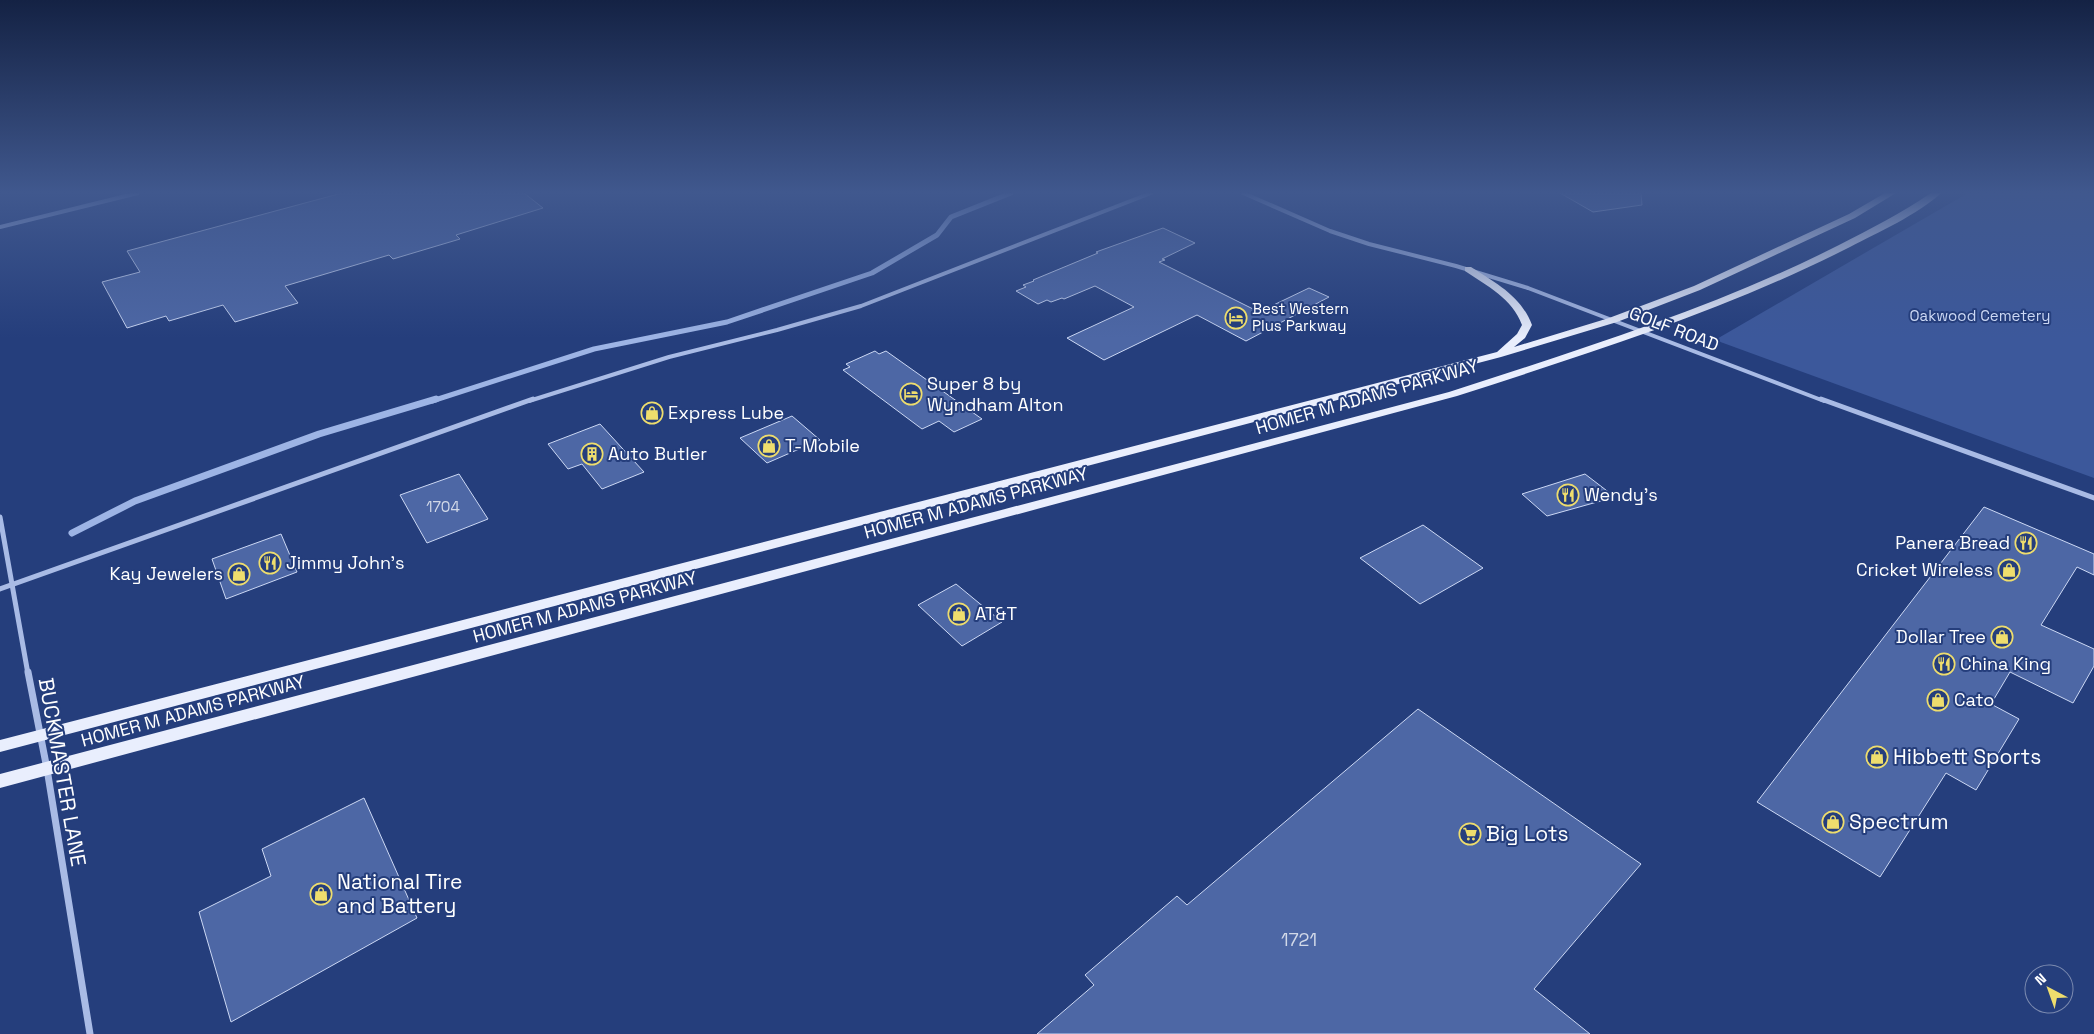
<svg xmlns="http://www.w3.org/2000/svg" width="2094" height="1034" viewBox="0 0 2094 1034" font-family="'Space Grotesk',sans-serif">
  <style>
    .green { fill: #3c589b }
    .lines { fill: none; stroke-linecap: round; stroke-linejoin: round }
    .stream-far1 { stroke: #9db4e5; stroke-width: 5 }
    .stream { stroke: #9db4e5; stroke-width: 7 }
    .building { fill: #4d67a5; stroke: #ccd8f4 }
    .minor-far2 { stroke: #a9bbe5; stroke-width: 4 }
    .minor-far1 { stroke: #a9bbe5; stroke-width: 5 }
    .minor { stroke: #a9bbe5; stroke-width: 7 }
    .primary { fill: #e9eefd; fill-rule: evenodd }
    .labels { text-anchor: middle; stroke-width: 4; stroke-linejoin: round; paint-order: stroke }
    .far-poi-label { font-size: 15px; fill: #fff; stroke: #253e7c; text-anchor: start }
    .far-park-label { font-size: 15px; fill: #ccd8f4; stroke: #253e7c }
    .number-label { font-size: 15px; fill: #d2d9e8 }
    .street-label { font-size: 18px; fill: #fff; stroke: #253e7c }
    .poi-label { font-size: 18px; fill: #fff; stroke: #253e7c; text-anchor: start }
    .near-number-label { font-size: 18px; fill: #d2d9e8 }
    .near-poi-label { font-size: 21px; fill: #fff; stroke: #253e7c; text-anchor: start }
    .near-street-label { font-size: 21px; fill: #fff; stroke: #253e7c }
  </style>
  <rect width="100%" height="100%" fill="#253e7c"/>
  <path class="green" d="M 1968,193 L 2094,193 L 2094,478 L 1715,340 Z"/>
  <g class="lines">
    <path class="stream-far1" d="M 432,401 L 594,349 L 727,322 L 872,273 L 937,235 L 951,217 L 1011,193"/>
    <path class="stream" d="M 72,533 L 135,501 L 319,434 L 436,399"/>
  </g>
  <path class="building" d="M 342,193 L 524,193 L 543,208 L 456,235 L 460,239 L 393,259 L 389,255 L 285,286 L 298,303 L 235,322 L 223,305 L 169,321 L 166,316 L 127,328 L 102,282 L 140,272 L 127,251 Z
    M 1560,193 L 1641,193 L 1642,205 L 1593,212 Z
    M 1163,228 L 1195,243 L 1162,259 L 1165,260 L 1159,262 L 1259,312 L 1309,288 L 1329,297 L 1246,341 L 1197,315 L 1104,360 L 1067,338 L 1134,307 L 1095,286 L 1064,299 L 1062,298 L 1051,302 L 1047,300 L 1038,304 L 1016,291 L 1026,287 L 1023,285 L 1034,281 L 1033,280 L 1098,253 L 1096,252 Z
    M 875,351 L 879,354 L 886,351 L 982,419 L 954,432 L 939,421 L 922,429 L 843,370 L 850,367 L 846,364 Z
    M 792,416 L 820,440 L 767,463 L 740,438 Z
    M 600,424 L 644,472 L 602,489 L 582,464 L 568,469 L 548,444 Z
    M 459,474 L 488,519 L 427,543 L 400,495 Z
    M 1585,474 L 1615,497 L 1547,516 L 1522,494 Z
    M 1984,507 L 2094,554 L 2094,575 L 2077,567 L 2041,625 L 2094,649 L 2094,666 L 2073,703 L 2010,672 L 1991,704 L 2019,719 L 1976,790 L 1946,773 L 1880,877 L 1757,802 Z
    M 1423,525 L 1483,568 L 1420,604 L 1360,558 Z
    M 281,534 L 297,572 L 226,599 L 212,559 Z
    M 956,584 L 1002,622 L 962,646 L 918,605 Z
    M 1418,709 L 1641,864 L 1534,989 L 1590,1034 L 1037,1034 L 1094,985 L 1085,975 L 1177,896 L 1187,905 Z
    M 364,798 L 417,918 L 231,1022 L 199,912 L 271,876 L 262,849 Z"/>
  <g class="lines">
    <path class="minor-far2" d="M 1243,193 L 1330,231 L 1369,244 L 1456,266 L 1528,288 L 1824,401
      M 0,227 L 138,193
      M 529,401 L 669,357 L 777,330 L 861,306 L 1151,193"/>
    <path class="minor-far1" d="M 1821,399 L 2094,498
      M 0,517 L 28,674
      M 0,589 L 533,399"/>
    <path class="minor" d="M 28,672 L 47,769 L 90,1034"/>
    <path class="primary" d="M 1885,193 L 1896,193 L 1855,218 L 1700,290 L 1617,322 L 1501,357 L 0,752 L 0,740 L 1497,352 L 1517,334 L 1522,325 C 1512,298 1487,286 1465,271 L 1465,267 L 1471,267 C 1496,283 1521,296 1532,325 L 1525,338 L 1514,347 L 1609,318 L 1694,286 L 1849,214 Z
      M 1931,193 L 1941,193 C 1919,214 1877,233 1850,247 C 1724,311 1590,353 1457,396 L 0,788 L 0,774 L 1449,392 C 1581,349 1715,308 1839,245 C 1870,229 1902,213 1931,193 Z"/>
  </g>
  <linearGradient id="sky" x2="0" y2="1"><stop stop-color="#142244"/><stop offset="0.57" stop-color="#40588e"/><stop offset="1" stop-color="#40588e" stop-opacity="0"/></linearGradient>
  <rect width="2094" height="338" fill="url(#sky)"/>
  <defs>
    <g id="hotel-ring" transform="scale(1.125)"><circle r="9.5" fill="#253e7c" stroke="#eedd6d" stroke-width="1.5"/><path d="M-6-4.5h1.5V1H6V5H4.5V3h-9V5H-6ZM-4 0a1.8 1.8 0 1 1 3.6 0ZM.5 0V-2.5h3Q6-2.5 6 0Z" fill="#eedd6d"/></g>
    <g id="shop-ring" transform="scale(1.125)"><circle r="9.5" fill="#253e7c" stroke="#eedd6d" stroke-width="1.5"/><path d="M-5-2.5h2.3a2.7 3.5 0 0 1 5.4 0H5L5.5 6h-11ZM-1.5-2.5h3a1.5 2.3 0 0 0-3 0Z" fill="#eedd6d"/></g>
    <g id="building-ring" transform="scale(1.125)"><circle r="9.5" fill="#253e7c" stroke="#eedd6d" stroke-width="1.5"/><path d="M-4-6H4V6H1V3H-1V6H-4ZM-2.5-4.3h1.7v1.8h-1.7ZM.8-4.3h1.7v1.8H.8ZM-2.5-1h1.7V.8h-1.7ZM.8-1h1.7V.8H.8Z" fill="#eedd6d"/></g>
    <g id="restaurant-ring" transform="scale(1.125)"><circle r="9.5" fill="#253e7c" stroke="#eedd6d" stroke-width="1.5"/><path d="M-5-6h1v4h1v-4h1v4h1v-4h1v5L-1.5 .5V6h-2V.5L-5-1ZM5-6V6H3V1.5H1.5Q1.5-4 5-6Z" fill="#eedd6d"/></g>
    <g id="supermarket-ring" transform="scale(1.125)"><circle r="9.5" fill="#253e7c" stroke="#eedd6d" stroke-width="1.5"/><path d="M-6-5.5h2.5l.6 2H6L4.5 2H-2.5L-4.4-4H-6ZM-1.5 3.2a1.3 1.3 0 1 0 .1 0ZM3 3.2a1.3 1.3 0 1 0 .1 0Z" fill="#eedd6d"/></g>
  </defs>
  <g fill-rule="evenodd">
    <use href="#hotel-ring" x="1236" y="318"/>
    <use href="#hotel-ring" x="911" y="394"/>
    <use href="#shop-ring" x="652" y="413"/>
    <use href="#shop-ring" x="769" y="446"/>
    <use href="#building-ring" x="592" y="454"/>
    <use href="#restaurant-ring" x="1568" y="495"/>
    <use href="#restaurant-ring" x="2026" y="543"/>
    <use href="#restaurant-ring" x="270" y="563"/>
    <use href="#shop-ring" x="2009" y="570"/>
    <use href="#shop-ring" x="239" y="574"/>
    <use href="#shop-ring" x="959" y="614"/>
    <use href="#shop-ring" x="2002" y="637"/>
    <use href="#restaurant-ring" x="1944" y="664"/>
    <use href="#shop-ring" x="1938" y="700"/>
    <use href="#shop-ring" x="1877" y="757"/>
    <use href="#shop-ring" x="1833" y="822"/>
    <use href="#supermarket-ring" x="1470" y="834"/>
    <use href="#shop-ring" x="321" y="894"/>
  </g>
  <g class="labels">
    <g class="far-poi-label">
      <text x="1252" y="314">Best Western<tspan x="1252" dy="17">Plus Parkway</tspan></text>
    </g>
    <g class="far-park-label">
      <text x="1980" y="321">Oakwood Cemetery</text>
    </g>
    <g class="number-label">
      <text x="443" y="512">1704</text>
    </g>
    <g class="street-label">
      <text transform="translate(1674 329) rotate(21)" y="6">GOLF ROAD</text>
      <text transform="translate(1367 397) rotate(-16)" y="6">HOMER M ADAMS PARKWAY</text>
      <text transform="translate(976 503) rotate(-15)" y="6">HOMER M ADAMS PARKWAY</text>
      <text transform="translate(585 607) rotate(-15)" y="6">HOMER M ADAMS PARKWAY</text>
      <text transform="translate(193 711) rotate(-15)" y="6">HOMER M ADAMS PARKWAY</text>
    </g>
    <g class="poi-label">
      <text x="927" y="390">Super 8 by<tspan x="927" dy="21">Wyndham Alton</tspan></text>
      <text x="668" y="419">Express Lube</text>
      <text x="785" y="452">T-Mobile</text>
      <text x="608" y="460">Auto Butler</text>
      <text x="1584" y="501">Wendy's</text>
      <text x="2010" y="549" text-anchor="end">Panera Bread</text>
      <text x="286" y="569">Jimmy John's</text>
      <text x="1993" y="576" text-anchor="end">Cricket Wireless</text>
      <text x="223" y="580" text-anchor="end">Kay Jewelers</text>
      <text x="975" y="620">AT&amp;T</text>
      <text x="1986" y="643" text-anchor="end">Dollar Tree</text>
      <text x="1960" y="670">China King</text>
      <text x="1954" y="706">Cato</text>
    </g>
    <g class="near-number-label">
      <text x="1299" y="946">1721</text>
    </g>
    <g class="near-poi-label">
      <text x="1893" y="764">Hibbett Sports</text>
      <text x="1849" y="829">Spectrum</text>
      <text x="1486" y="841">Big Lots</text>
      <text x="337" y="889">National Tire<tspan x="337" dy="24">and Battery</tspan></text>
    </g>
    <g class="near-street-label">
      <text transform="translate(62 772) rotate(80)" y="7">BUCKMASTER LANE</text>
    </g>
  </g>
  <g transform="translate(2049 989) rotate(319)"><circle r="24" fill="#253e7c" stroke="#7c8bb0"/>
  <path d="M0-4L9 19L0 12L-9 19Z" fill="#eedd6d"/>
  <text y="-8" font-size="14" font-weight="bold" text-anchor="middle" fill="#ffffff">N</text>
  </g>
</svg>
